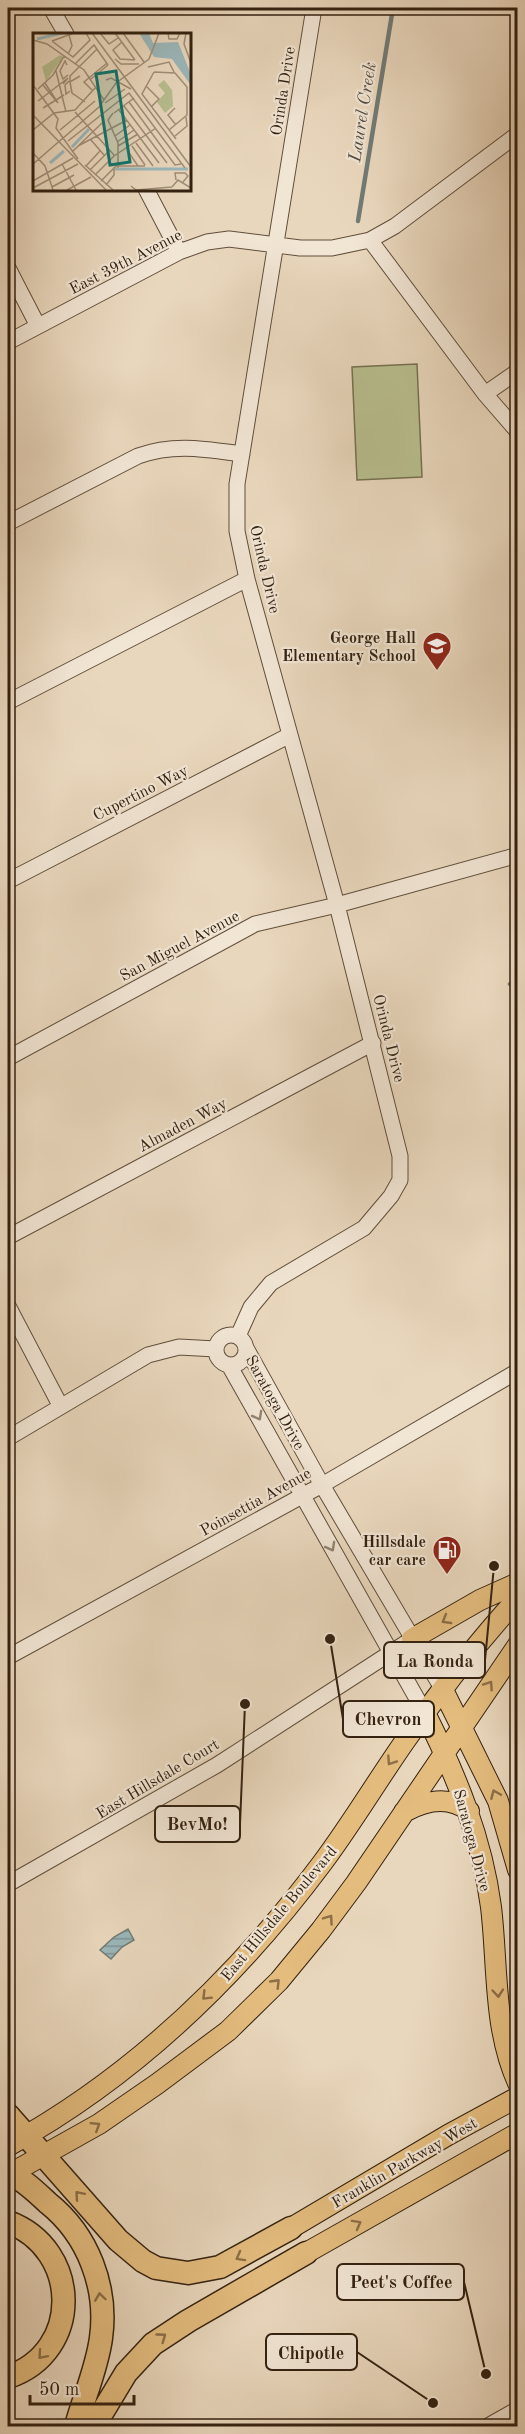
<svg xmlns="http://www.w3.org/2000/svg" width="525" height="2434" viewBox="0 0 525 2434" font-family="'Old Standard TT',serif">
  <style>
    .park { fill: #b8be8f; stroke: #767050; stroke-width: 1.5 }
    .water { fill: url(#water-rules); stroke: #717b76; stroke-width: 1.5 }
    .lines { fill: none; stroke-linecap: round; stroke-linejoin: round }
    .stream { stroke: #717b76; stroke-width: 4.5 }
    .minor-casing { stroke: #604e3b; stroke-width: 17 }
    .major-casing { stroke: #332110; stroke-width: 22 }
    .highway-casing { stroke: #332110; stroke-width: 25 }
    .minor { stroke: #f1e5d4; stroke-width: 15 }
    .major { stroke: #e4bc7e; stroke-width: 20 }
    .highway { stroke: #e4bc7e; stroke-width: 22 }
    .oneway { stroke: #928372 }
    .oneway2 { stroke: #8c6e47 }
    .labels { text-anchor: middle; stroke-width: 4.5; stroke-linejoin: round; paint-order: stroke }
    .street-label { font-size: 16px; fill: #332110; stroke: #f1e5d4 }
    .poi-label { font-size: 16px; font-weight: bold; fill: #332110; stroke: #f1e5d4; text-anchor: end }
    .water-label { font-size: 18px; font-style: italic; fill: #524e43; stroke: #f1e5d4 }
    .inset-river { fill: none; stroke: #9bb7ba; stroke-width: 3 }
    .inset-road { fill: none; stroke: #a08e78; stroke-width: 1.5 }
    .view { fill: #0f766e; fill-opacity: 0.15; stroke: #0f766e; stroke-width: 3 }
    .inset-edge { fill: none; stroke: #332110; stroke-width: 3 }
    .leader { fill: none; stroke: #332110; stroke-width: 2 }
    .callout-dot { fill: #332110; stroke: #f1e5d4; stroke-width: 2 }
    .callout { fill: #f1e5d4; stroke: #332110; stroke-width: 2 }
    .callout-label { font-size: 18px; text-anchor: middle; font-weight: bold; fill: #332110 }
  </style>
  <defs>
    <pattern id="water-rules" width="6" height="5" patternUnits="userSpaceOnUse" patternTransform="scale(1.5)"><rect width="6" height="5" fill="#9bb7ba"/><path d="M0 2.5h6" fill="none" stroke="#7f9496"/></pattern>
  </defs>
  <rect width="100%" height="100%" fill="#e9d7bd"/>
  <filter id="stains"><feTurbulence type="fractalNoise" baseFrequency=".00333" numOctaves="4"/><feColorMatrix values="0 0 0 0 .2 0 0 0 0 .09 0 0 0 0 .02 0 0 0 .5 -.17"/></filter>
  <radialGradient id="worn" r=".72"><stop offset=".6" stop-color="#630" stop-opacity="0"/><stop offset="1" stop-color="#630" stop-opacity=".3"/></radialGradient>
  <path class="park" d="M 417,364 L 422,477 L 357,480 L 352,367 Z"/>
  <path class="water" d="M 128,1929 L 134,1940 L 122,1947 L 111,1959 L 100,1950 L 114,1937 Z"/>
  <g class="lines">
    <path class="stream" d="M 358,221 L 393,8
      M 510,984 L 518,987"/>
    <g class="minor-casing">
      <path id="minor" d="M 51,8 L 66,34
        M 146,189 L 179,252
        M 370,240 L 485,394 L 518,432
        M 8,268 L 38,326
        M 8,342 L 179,252 L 207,242 L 229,239 L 300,248 L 332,248 L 370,240 L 395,226 L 518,134
        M 485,394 L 518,371
        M 8,523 L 138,456 C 174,443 205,449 242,454
        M 8,702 L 247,579
        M 8,881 L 290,735
        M 8,1058 L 255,924 L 337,905 L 518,855
        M 8,1237 L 373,1043
        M 8,1306 L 60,1405
        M216 1350a15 15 0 1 1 30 0a15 15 0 1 1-30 0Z
        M 238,1336 L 251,1307 L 271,1283 L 364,1228 L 391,1196 L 400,1180 L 400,1156 L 337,905 L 247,579 L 237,531 L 237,484 L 314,8
        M 246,1348 L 322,1485 L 443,1690
        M 229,1365 L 425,1713
        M 8,1438 L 148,1355 L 179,1347 L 216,1349
        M 8,1657 L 322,1485 L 518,1371
        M 8,1884 L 217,1765 L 412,1639
        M 488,2426 L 518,2409"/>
    </g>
    <g class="major-casing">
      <path id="major" d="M 412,1639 L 480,1600 L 518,1583
        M 443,1690 L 498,1801 L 518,1870
        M 425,1713 C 456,1775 482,1838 491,1907 C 498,1965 493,2028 518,2083
        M 404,1812 C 424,1801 449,1795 469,1811
        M 8,2146 C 133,2077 238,1976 323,1862 C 352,1823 377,1781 405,1741 C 439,1692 477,1643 518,1598
        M 8,2175 L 99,2124 L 157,2084 L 228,2031 L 279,1981 L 321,1930 L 356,1883 L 518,1645
        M 291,2228 L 448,2135 L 518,2097
        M 306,2253 L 518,2133"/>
    </g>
    <g class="highway-casing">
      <path id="highway" d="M 8,2115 L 118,2240 L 143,2261 L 156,2268 L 188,2273 L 220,2267 L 291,2228
        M 8,2173 C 22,2178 37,2193 48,2203 C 88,2235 108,2287 101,2338 C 97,2368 84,2397 76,2426
        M 8,2222 C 81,2249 83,2352 8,2377
        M 94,2426 L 126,2373 L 153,2344 L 188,2321 L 306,2253"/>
    </g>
    <use href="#minor" class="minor"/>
    <use href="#major" class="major"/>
    <use href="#highway" class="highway"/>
  </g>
  <defs><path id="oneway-chevron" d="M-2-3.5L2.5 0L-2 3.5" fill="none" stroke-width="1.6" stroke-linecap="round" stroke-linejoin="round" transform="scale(1.5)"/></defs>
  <g class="oneway">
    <use href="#oneway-chevron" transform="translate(258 1416) rotate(61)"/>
    <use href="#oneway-chevron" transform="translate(331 1547) rotate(61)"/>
  </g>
  <g class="oneway2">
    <use href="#oneway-chevron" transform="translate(446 1620) rotate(150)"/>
    <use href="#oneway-chevron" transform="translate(489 1685) rotate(-56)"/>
    <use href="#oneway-chevron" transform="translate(391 1761) rotate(124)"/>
    <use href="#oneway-chevron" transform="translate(495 1794) rotate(-113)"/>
    <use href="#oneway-chevron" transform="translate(329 1919) rotate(-55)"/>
    <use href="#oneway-chevron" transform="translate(276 1983) rotate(-46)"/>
    <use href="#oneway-chevron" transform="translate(498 1993) rotate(85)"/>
    <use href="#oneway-chevron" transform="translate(206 1996) rotate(135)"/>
    <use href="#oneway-chevron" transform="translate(96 2126) rotate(-32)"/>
    <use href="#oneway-chevron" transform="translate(79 2195) rotate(-131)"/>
    <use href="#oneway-chevron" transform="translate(357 2224) rotate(-29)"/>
    <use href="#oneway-chevron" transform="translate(240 2257) rotate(151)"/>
    <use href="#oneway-chevron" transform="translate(100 2297) rotate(-98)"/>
    <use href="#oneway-chevron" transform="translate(162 2337) rotate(-36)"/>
    <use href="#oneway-chevron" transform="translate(42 2355) rotate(131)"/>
  </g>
  <defs>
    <g id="school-pin" transform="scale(1.5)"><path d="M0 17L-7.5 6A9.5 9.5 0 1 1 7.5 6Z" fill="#8f2418" stroke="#f1e5d4"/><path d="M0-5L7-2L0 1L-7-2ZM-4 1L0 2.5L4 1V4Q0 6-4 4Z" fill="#fff"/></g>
    <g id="fuel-pin" transform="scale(1.5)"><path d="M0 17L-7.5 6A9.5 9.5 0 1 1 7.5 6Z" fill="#8f2418" stroke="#f1e5d4"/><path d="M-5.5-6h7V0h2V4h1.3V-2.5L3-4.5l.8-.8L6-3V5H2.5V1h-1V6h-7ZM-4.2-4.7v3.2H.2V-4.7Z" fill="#fff"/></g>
  </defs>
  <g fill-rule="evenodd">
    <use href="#school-pin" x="437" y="646"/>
    <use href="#fuel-pin" x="447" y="1550"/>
  </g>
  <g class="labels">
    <g class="street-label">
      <text transform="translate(282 91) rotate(-81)" y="6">Orinda Drive</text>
      <text transform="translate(125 261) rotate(-27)" y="6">East 39th Avenue</text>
      <text transform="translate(266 569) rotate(77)" y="6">Orinda Drive</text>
      <text transform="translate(140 792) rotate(-27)" y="6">Cupertino Way</text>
      <text transform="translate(179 945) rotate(-28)" y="6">San Miguel Avenue</text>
      <text transform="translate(390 1038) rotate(76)" y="6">Orinda Drive</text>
      <text transform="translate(182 1124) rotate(-28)" y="6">Almaden Way</text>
      <text transform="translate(276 1402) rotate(61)" y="6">Saratoga Drive</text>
      <text transform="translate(255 1501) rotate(-29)" y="6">Poinsettia Avenue</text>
      <text transform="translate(157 1778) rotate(-31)" y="6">East Hillsdale Court</text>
      <text transform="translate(473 1840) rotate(75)" y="6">Saratoga Drive</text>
      <text transform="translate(278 1913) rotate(-50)" y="6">East Hillsdale Boulevard</text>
      <text transform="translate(404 2162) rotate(-30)" y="6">Franklin Parkway West</text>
    </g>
    <g class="poi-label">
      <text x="416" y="643">George Hall<tspan x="416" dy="18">Elementary School</tspan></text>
      <text x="426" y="1547">Hillsdale<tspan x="426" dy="18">car care</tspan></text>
    </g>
    <g class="water-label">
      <text transform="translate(362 112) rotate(-81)" y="6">Laurel Creek</text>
    </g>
  </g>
  <g transform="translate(33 33)">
    <rect width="158" height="158" fill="#e9d7bd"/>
    <path d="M 27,22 L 30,24 L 13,48 L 9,34 Z" fill="#b8be8f"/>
    <path d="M 131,47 L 139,57 L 140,73 L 132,80 L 124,69 L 132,60 L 125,52 Z" fill="#b8be8f"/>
    <path d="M 106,0 L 116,0 L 120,10 L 145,9 L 157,39 L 157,51 L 139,26 L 121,24 Z" fill="#9bb7ba"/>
    <path class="inset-river" d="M 4,6 L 29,0M 39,114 L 56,96M 17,130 L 31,118M 82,136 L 155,136"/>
    <path class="inset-road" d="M 59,0 L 158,134M 67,0 L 76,11 L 85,5M 82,0 L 102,27M 90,0 L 111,29M 135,0 L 136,6 L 144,6 L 147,0M 153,0 L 151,11 L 158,30M 0,7 L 14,11 L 51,37 L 71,67M 19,8 L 40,24 L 57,7 L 53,0M 19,8 L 41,0M 89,9 L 80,17 L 87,26 L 102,27M 35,21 L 39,13 L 36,2M 82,26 L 88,31 L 106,31M 42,31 L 61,12 L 75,32M 34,32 L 32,28 L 27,38 L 30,46 L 35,42M 115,34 L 136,29 L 141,39M 23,38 L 33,79M 121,39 L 142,40 L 154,54 L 154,82 L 136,97M 121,39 L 109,61 L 143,106M 47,43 L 37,49 L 37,43 L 64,16M 58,46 L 75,32M 73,47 L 78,45 L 98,56M 36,48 L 32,52 L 33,61 L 37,58M 37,49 L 39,60 L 52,69M 0,52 L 25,86 L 23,95 L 45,126M 10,52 L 25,70 L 12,50M 113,53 L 126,66 L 118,74M 5,56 L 20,42 L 31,23M 59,57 L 51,49 L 74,30M 5,68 L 35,45 L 30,51M 96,69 L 142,132 L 148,131M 72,70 L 92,56M 91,73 L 134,130M 10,75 L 31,62M 142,75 L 135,82 L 143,92M 86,77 L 126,130M 42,79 L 81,122M 80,80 L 75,87 L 85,110 L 85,135M 81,80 L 101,65M 0,82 L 73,157M 0,97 L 21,80 L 42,77 L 62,55M 27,97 L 62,68M 82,103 L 97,92M 142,103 L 154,93 L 153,84M 58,107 L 71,122M 35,108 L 96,60 L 152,135M 84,109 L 101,97M 103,110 L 120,133M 45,113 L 94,87M 85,113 L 105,101M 99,113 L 112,132M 94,117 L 105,133M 40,118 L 69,90M 0,120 L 12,133 L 20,157M 0,131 L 66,74 L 83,50 L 116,26 L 126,0M 29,131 L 43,157M 52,132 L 80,157M 53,133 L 67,118M 57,137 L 77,117M 62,142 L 81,123 L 123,95M 143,147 L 142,140 L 152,140 L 155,143 L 150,149M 0,148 L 40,125M 68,148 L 83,133 L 112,133M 73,152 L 81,142 L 81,134M 98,153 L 103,157 L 139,154M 19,154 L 41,142M 139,154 L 145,147 L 158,155M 0,155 L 45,131M 34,157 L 58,144"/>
    <path class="view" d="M 83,38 L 97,129 L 77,132 L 63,41 Z"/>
    <rect width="158" height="158" class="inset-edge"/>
  </g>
  <path class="leader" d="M494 1566L485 1660M330 1639L343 1719M245 1704L240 1824M486 2374L464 2282M433 2403L357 2352"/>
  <g class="callout-dot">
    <circle cx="494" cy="1566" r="6"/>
    <circle cx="330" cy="1639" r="6"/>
    <circle cx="245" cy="1704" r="6"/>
    <circle cx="486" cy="2374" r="6"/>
    <circle cx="433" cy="2403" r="6"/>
  </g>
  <g class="callout">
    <rect x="384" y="1642" width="101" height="36" rx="6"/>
    <rect x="343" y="1701" width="91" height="36" rx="6"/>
    <rect x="155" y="1806" width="85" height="36" rx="6"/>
    <rect x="337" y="2264" width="127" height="36" rx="6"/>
    <rect x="266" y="2334" width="91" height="36" rx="6"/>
  </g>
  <g class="callout-label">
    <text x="435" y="1667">La Ronda</text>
    <text x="388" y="1725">Chevron</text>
    <text x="197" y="1830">BevMo!</text>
    <text x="401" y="2288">Peet's Coffee</text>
    <text x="311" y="2359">Chipotle</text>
  </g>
  <rect width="525" height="2434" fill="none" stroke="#e9d7bd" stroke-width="30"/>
  <rect x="9" y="9" width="507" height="2416" fill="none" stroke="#332110" stroke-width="3"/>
  <rect x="15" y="15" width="495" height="2404" fill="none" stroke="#332110" stroke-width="1.5"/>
  <path d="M30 2395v9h104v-9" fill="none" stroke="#332110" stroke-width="3"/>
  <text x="39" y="2395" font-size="18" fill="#332110" stroke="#f1e5d4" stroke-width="4.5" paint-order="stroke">50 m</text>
  <rect width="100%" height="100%" filter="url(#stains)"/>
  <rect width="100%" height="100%" fill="url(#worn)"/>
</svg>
